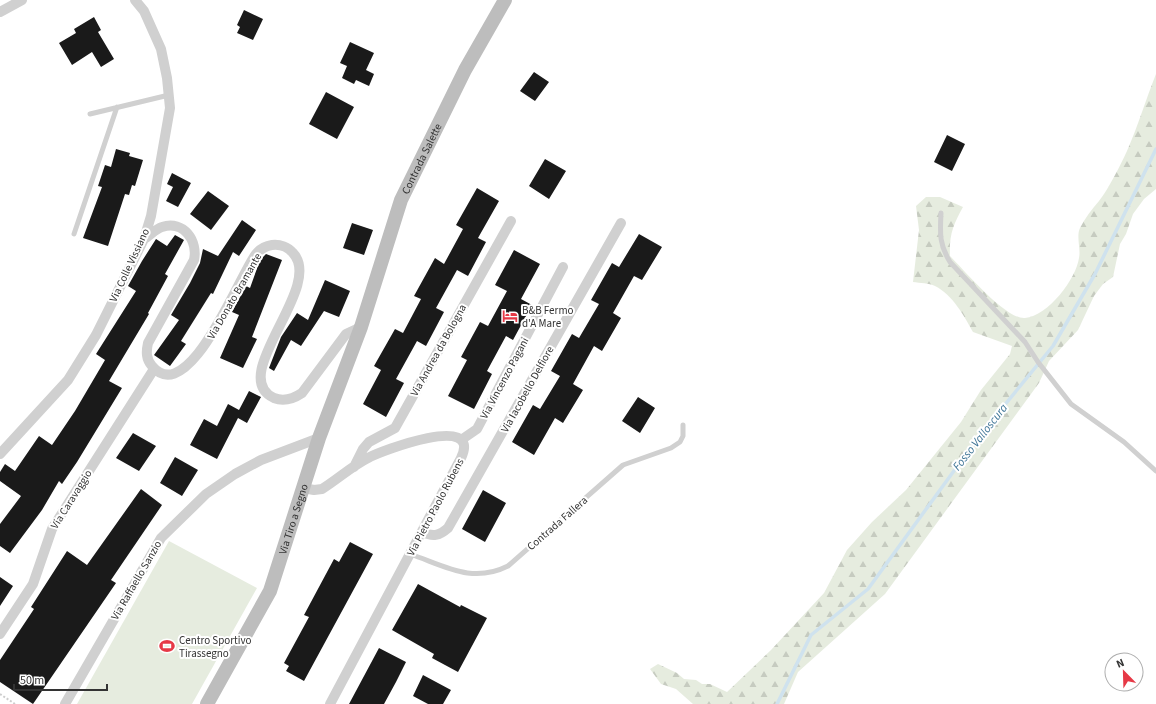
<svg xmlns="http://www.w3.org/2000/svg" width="1156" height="704" viewBox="0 0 1156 704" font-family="'Source Sans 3',sans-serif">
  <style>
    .forest { fill: url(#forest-firs) }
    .garden { fill: #e6ecdf }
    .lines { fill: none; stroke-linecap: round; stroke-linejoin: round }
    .stream { stroke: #cfe2ee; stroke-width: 3.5 }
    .building { fill: #1a1a1a }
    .path { stroke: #cdcdcd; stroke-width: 2; stroke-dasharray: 2 2; stroke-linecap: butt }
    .lane { stroke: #d0d0d0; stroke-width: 5 }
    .street { stroke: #d0d0d0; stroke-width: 10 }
    .secondary { stroke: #bdbdbd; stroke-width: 14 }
    .labels { text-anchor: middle; stroke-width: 4; stroke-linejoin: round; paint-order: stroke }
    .street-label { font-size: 11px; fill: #333; stroke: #fff }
    .poi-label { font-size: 11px; fill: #333; stroke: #fff; text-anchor: start }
    .water-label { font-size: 12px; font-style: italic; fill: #3f7597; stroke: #fff }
  </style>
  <defs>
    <pattern id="forest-firs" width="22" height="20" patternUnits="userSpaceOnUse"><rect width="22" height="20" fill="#e6ecdf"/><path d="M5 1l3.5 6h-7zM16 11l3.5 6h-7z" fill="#c6cbc0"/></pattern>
  </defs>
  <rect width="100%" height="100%" fill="#fff"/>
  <path class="forest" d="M 1156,74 L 1156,189 L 1144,199 L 1133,214 L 1126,234 L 1120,244 L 1113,277 L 1103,284 L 1094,296 L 1078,330 L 1049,361 L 1039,383 L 885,594 L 798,672 L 784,704 L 693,704 L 676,689 L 661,684 L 650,669 L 658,664 L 677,673 L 684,679 L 696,680 L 702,684 L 710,684 L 727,692 L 771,650 L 824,593 L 847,550 L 872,522 L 906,490 L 961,422 L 981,390 L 1010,354 L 1012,346 L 973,332 C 964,316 953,295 935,286 C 929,283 920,283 913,282 L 919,230 L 916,206 L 926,197 L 940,197 L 963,207 C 953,225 949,235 950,256 C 964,270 1006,320 1025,318 C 1048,316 1076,279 1079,258 C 1081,249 1076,236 1080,228 C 1085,218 1092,209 1099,201 C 1108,190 1121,164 1127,151 C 1138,126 1146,99 1156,74 Z"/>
  <path class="garden" d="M 169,541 L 257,588 L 192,704 L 77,704 Z"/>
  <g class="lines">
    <path class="stream" d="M 777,704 L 811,635 L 868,589 L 980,435 L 1053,346 L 1095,274 L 1156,149"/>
  </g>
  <path class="building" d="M 244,10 L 263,19 L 253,40 L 237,33 L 240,27 L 237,25 Z
    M 94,17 L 101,30 L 98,32 L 114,59 L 101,67 L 92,52 L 72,65 L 59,43 L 76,33 L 74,29 Z
    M 350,42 L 374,53 L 366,70 L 374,74 L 369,86 L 356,80 L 354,84 L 342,78 L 347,66 L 340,63 Z
    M 534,72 L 549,82 L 535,101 L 520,91 Z
    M 326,92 L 354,107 L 337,139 L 309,124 Z
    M 947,135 L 965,144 L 952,171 L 934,162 Z
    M 116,149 L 130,153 L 129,156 L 143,160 L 135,186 L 132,185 L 129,195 L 125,194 L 108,246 L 83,238 L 102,187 L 98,186 L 105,165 L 111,167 Z
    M 545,159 L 566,171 L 549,199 L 529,186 Z
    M 172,173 L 191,183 L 178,207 L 166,201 L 173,187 L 167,184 Z
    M 477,188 L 499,201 L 478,238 L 486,242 L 468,276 L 457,270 L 436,308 L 444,312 L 426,346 L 417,341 L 396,379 L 404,383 L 386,417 L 363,404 L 381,370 L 374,366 L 395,329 L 403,333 L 421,299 L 414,296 L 435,258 L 444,264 L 463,229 L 456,225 Z
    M 208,191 L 229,206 L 211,230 L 190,214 Z
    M 242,220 L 256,230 L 239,256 L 233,252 L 213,294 L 211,293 L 181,341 L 186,344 L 170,366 L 154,355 L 179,320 L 171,315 L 190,283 L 200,263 L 203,249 L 218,256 Z
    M 352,223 L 373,230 L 364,255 L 343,248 Z
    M 639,234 L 662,247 L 642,280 L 634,276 L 613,313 L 621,318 L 602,351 L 594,346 L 573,384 L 583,390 L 563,423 L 555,418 L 534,455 L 512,442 L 533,405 L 540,409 L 560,376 L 551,371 L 572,334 L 579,338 L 599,304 L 591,300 L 612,263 L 619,267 Z
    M 175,235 L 184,240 L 165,274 L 168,276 L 148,313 L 149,314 L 109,381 L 122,388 L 77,462 L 62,484 L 59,481 L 42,510 L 10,553 L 0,546 L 0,524 L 21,496 L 0,481 L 0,472 L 5,464 L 15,471 L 39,436 L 52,445 L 75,411 L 105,360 L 96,354 L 136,291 L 128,286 L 142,261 L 156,239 L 167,246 Z
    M 514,250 L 540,264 L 521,299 L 532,305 L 513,340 L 506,336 L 487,371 L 492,374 L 474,409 L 448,396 L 467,360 L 461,357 L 480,322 L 488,326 L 507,291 L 495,285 Z
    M 266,254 L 282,260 L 252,337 L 257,339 L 243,368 L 220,358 L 239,315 L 232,312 L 246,286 L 250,288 L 260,260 Z
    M 325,280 L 350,291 L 339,317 L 324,311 L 301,346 L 291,340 L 274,371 L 269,368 L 281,337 L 297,313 L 308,320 Z
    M 249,391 L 261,397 L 247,423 L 238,418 L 217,459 L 190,445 L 204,419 L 217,426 L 228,404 L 239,410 Z
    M 638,397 L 655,408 L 640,433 L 622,421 Z
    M 133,433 L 156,446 L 139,471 L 116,458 Z
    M 175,457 L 198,470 L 182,496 L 160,483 Z
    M 141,489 L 162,505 L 111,580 L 116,583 L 33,704 L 0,682 L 0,660 L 34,609 L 31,607 L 67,551 L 87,565 Z
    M 483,490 L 506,503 L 485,542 L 462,529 Z
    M 350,542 L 373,554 L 304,681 L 286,671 L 289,666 L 284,663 L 309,617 L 304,615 L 334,559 L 339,562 Z
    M 0,577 L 13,586 L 0,606 Z
    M 418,584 L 460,607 L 461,605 L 487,618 L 458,672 L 432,658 L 434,654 L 392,630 Z
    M 379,648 L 406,662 L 396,682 L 384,704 L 349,704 Z
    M 423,675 L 451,690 L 443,704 L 428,704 L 413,696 Z"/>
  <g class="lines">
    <path class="path" d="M 0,694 L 15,704"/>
    <path class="lane" d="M 90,114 L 169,95
      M 941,213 C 940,233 939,244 950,262 L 1025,342 L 1038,362 L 1071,404 L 1124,442 L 1156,471
      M 74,234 L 117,107
      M 410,554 C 445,566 472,584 508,566 L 623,465 L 671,448 L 680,442 L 683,436 L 683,425"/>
    <path class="street" d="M 0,12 L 22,0
      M 144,239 C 150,236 155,229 162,227 C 184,220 198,241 194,260 L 148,343 C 146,352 146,359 152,366 C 189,410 241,272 256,254 C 260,249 266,246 272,245 C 280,244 288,247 293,253 C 325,287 226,376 274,398 C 284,402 293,399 302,393 L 346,334 L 361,327
      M 461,440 L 477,429 L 563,267
      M 0,454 L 68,380 L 96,335 L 144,239 L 151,216 L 170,108 L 167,78 L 161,49 L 144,11 L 135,0
      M 354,467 L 363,449 L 369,442 L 395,428 L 511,221
      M 303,488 L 314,490 L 322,489 C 338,479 352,466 368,458 C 381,451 483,412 461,458 L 330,704
      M 422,532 C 433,537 439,536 448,528 L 621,223
      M 0,634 L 33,584 L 52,529 L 154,369
      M 65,704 L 161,538 L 206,494 L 235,474 L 261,460 L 319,438"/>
    <path class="secondary" id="s1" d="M 207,704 L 270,591 L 319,438 L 361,327 L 401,200 L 465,70 L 505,0"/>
  </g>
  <defs>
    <g id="hotel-bare" transform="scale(1.2)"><path d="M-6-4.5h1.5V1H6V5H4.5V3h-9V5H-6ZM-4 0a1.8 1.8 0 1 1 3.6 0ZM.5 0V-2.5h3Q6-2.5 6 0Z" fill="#e63946" stroke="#fff" stroke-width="2.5" paint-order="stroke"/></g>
    <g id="stadium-bare" transform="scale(1.2)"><path d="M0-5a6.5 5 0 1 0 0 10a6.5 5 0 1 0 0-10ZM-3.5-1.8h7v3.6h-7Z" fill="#e63946" stroke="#fff" stroke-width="2.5" paint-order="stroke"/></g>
  </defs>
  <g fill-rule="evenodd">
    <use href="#hotel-bare" x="510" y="316"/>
    <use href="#stadium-bare" x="167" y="646"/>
  </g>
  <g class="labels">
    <g class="street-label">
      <text dy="4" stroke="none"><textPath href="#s1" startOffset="588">Contrada Salette</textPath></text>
      <text transform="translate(129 265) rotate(-65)" y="4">Via Colle Vissiano</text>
      <text transform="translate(234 296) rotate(-60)" y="4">Via Donato Bramante</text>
      <text transform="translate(438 350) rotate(-61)" y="4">Via Andrea da Bologna</text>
      <text transform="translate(504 378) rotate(-62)" y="4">Via Vincenzo Pagani</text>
      <text transform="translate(527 389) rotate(-61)" y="4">Via Iacobello Delfiore</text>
      <text transform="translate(71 499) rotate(-58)" y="4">Via Caravaggio</text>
      <text transform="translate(435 507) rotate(-62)" y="4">Via Pietro Paolo Rubens</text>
      <text dy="4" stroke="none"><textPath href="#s1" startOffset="205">Via Tiro a Segno</textPath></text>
      <text transform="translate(557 523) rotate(-41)" y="4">Contrada Fallera</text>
      <text transform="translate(136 580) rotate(-60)" y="4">Via Raffaello Sanzio</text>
    </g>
    <g class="poi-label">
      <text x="522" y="314">B&amp;B Fermo<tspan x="522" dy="13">d'A Mare</tspan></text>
      <text x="179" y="644">Centro Sportivo<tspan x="179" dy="13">Tirassegno</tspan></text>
    </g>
    <g class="water-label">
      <text transform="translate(980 437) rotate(-52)" y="4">Fosso Valloscura</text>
    </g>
  </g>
  <g transform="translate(1124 672) rotate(337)"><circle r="19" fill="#ffffff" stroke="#adadad"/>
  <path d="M0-3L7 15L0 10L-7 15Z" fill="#e63946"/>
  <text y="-6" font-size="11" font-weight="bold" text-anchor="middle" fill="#333333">N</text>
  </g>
  <path d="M14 684v6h93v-6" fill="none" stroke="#333333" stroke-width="2"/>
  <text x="20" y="684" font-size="12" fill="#333333" stroke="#ffffff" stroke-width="3" paint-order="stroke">50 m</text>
</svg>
